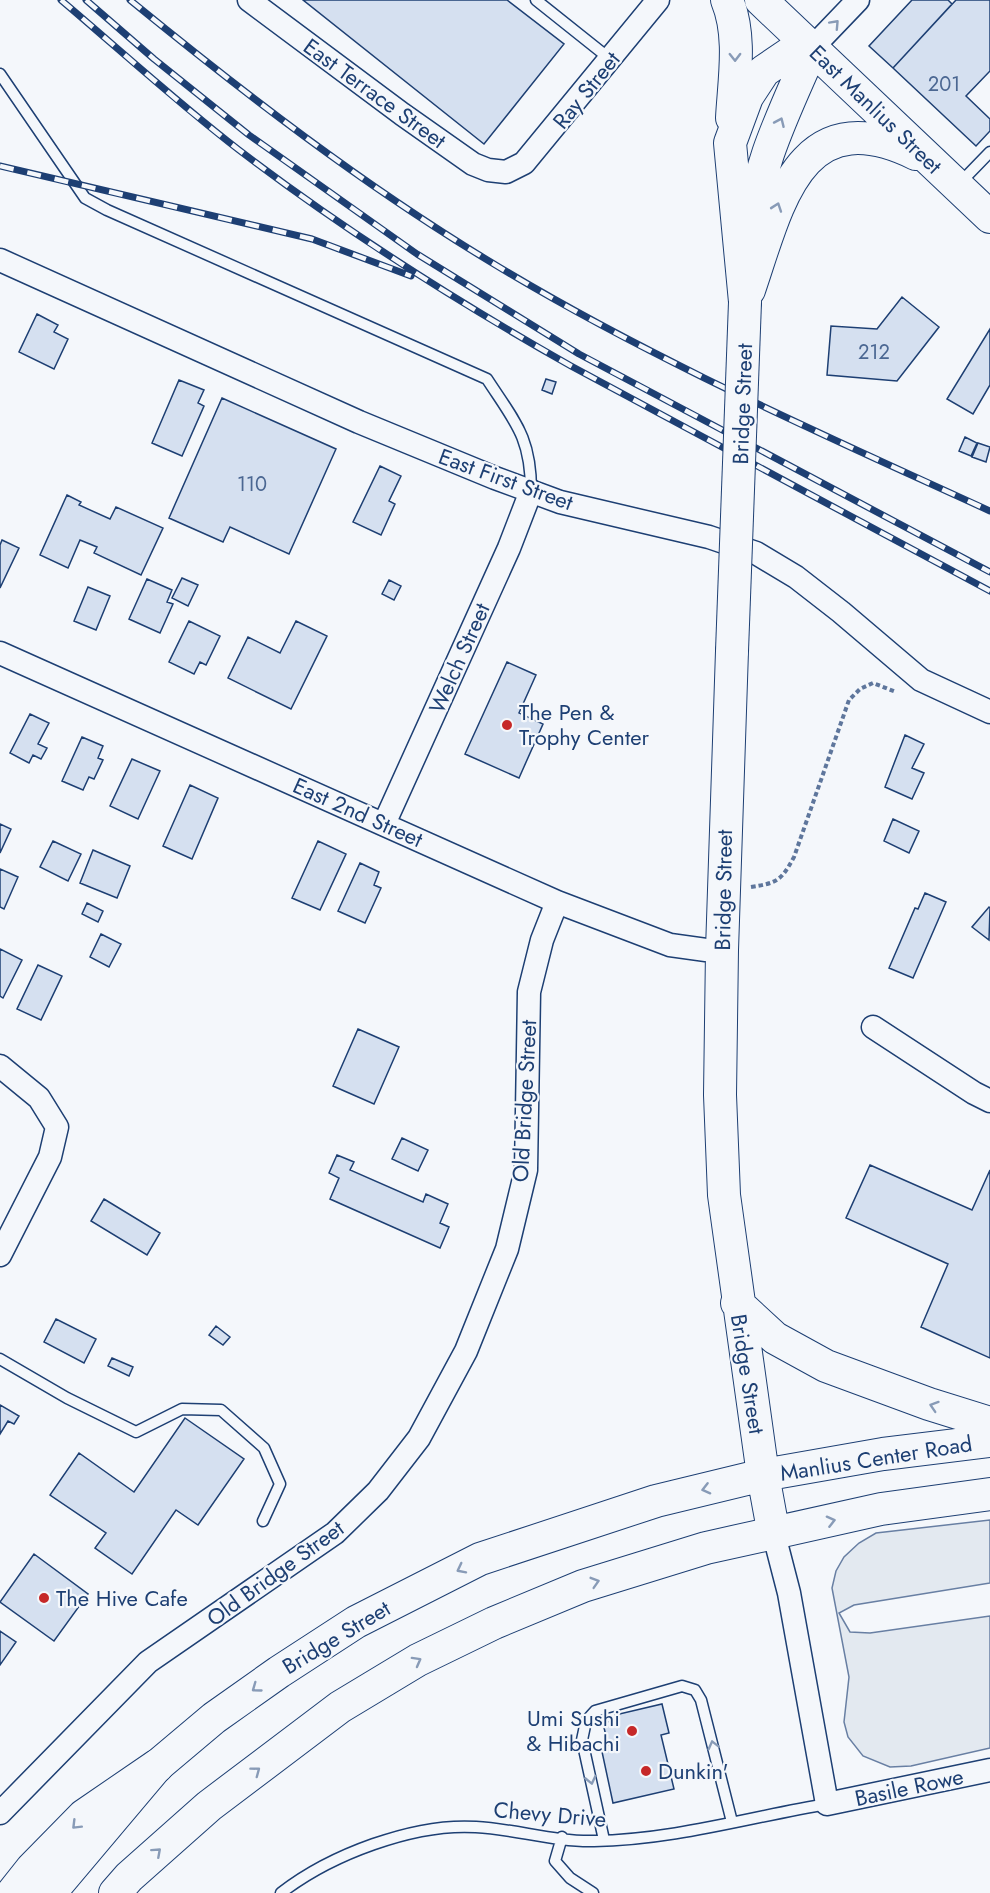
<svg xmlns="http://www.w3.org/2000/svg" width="990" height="1893" viewBox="0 0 990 1893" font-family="Jost,sans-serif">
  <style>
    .green { fill: #e3e9f0; stroke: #687fa3; stroke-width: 1.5 }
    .building { fill: #d5e0f0; stroke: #1d3f73; stroke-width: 1.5 }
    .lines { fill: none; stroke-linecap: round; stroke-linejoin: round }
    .lane-casing { stroke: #1d3f73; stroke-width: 13 }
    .street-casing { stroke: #1d3f73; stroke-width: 25 }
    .secondary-casing { stroke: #1d3f73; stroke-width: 34 }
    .highway-casing { stroke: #1d3f73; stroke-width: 35 }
    .path { stroke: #5e769c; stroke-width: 4; stroke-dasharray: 4.5 3; stroke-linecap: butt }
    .lane { stroke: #f4f7fb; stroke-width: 10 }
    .street { stroke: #f4f7fb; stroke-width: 22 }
    .secondary { stroke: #f4f7fb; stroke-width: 32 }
    .highway { stroke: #f4f7fb; stroke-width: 33 }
    .rail-casing { stroke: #1d3f73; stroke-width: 7 }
    .rail { stroke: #f4f7fb; stroke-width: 4.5; stroke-dasharray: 14; stroke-linecap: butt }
    .secondary-bridge-casing { stroke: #1d3f73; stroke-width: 34; stroke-linecap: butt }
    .secondary-bridge { stroke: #f4f7fb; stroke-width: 32 }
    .oneway { stroke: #889bb7 }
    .poi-dot { fill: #c62828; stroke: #f4f7fb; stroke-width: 2 }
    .labels { text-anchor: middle; stroke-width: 4.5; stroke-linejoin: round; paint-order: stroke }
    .number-label { font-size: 20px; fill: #4b6792 }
    .street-label { font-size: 22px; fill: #1d3f73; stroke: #f4f7fb }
    .poi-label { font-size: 22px; fill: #1d3f73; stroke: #f4f7fb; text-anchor: start }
  </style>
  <rect width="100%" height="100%" fill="#f4f7fb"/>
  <path class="green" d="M 990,1520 L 990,1583 L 854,1605 L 839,1613 L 850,1632 L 870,1633 L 990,1616 L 990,1748 L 911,1766 L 890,1767 L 863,1756 L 848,1737 L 844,1722 L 849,1677 L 832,1588 L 836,1571 L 844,1557 L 859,1543 L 876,1533 Z"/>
  <path class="building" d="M 303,0 L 507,0 L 564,44 L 484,144 Z
    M 912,0 L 948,0 L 952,4 L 893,68 L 869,46 Z
    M 956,0 L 990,0 L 990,71 L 966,96 L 990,119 L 990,131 L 976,146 L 893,68 Z
    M 902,297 L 939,327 L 897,381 L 827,375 L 831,326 L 877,329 Z
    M 37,314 L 58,325 L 54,332 L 68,339 L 54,369 L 19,352 Z
    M 990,329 L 990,385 L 973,414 L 947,399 Z
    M 546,379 L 556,382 L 552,394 L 542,390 Z
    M 179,380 L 204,390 L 198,403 L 204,406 L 182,456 L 152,443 Z
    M 222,398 L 336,449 L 289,554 L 230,527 L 223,542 L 169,518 Z
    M 965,437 L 977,443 L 971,456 L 959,451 Z
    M 978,443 L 990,447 L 986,462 L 972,457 Z
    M 380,466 L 401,476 L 389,501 L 395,504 L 381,535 L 353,522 Z
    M 67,495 L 81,502 L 79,505 L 110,519 L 116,507 L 163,528 L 141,575 L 94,553 L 97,547 L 80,540 L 68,568 L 40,555 Z
    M 2,540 L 19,548 L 0,588 L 0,545 Z
    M 182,578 L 198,585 L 188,606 L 172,598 Z
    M 147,579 L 172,590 L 167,602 L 173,604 L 160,633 L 129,619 Z
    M 389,580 L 401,586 L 394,600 L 382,594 Z
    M 88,587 L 110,596 L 96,630 L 74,621 Z
    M 189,621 L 220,636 L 206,665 L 200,662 L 194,674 L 169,662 Z
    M 296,621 L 327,636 L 291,709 L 228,678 L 248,637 L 280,653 Z
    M 507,662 L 536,675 L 519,713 L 543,724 L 519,778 L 465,754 Z
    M 30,714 L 49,723 L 38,744 L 47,748 L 41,759 L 33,755 L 29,763 L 10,753 Z
    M 905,735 L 924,744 L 912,768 L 924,773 L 912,799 L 885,787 Z
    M 82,737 L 103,746 L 98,758 L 103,760 L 94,779 L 89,777 L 83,790 L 62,781 Z
    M 132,759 L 160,771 L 138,819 L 110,806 Z
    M 190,785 L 218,798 L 192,859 L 163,846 Z
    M 893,819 L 919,831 L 909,853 L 884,841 Z
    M 0,824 L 11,829 L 0,853 Z
    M 53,841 L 81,854 L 68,881 L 40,867 Z
    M 318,841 L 346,854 L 320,910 L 292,898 Z
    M 93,850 L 130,866 L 117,898 L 80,883 Z
    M 360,863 L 379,872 L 374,885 L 381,888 L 365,923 L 338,911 Z
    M 0,869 L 18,877 L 4,909 L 0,907 Z
    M 925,893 L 946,902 L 913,978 L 889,968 L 915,908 L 918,909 Z
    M 87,903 L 103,911 L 98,922 L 82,914 Z
    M 989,907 L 990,908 L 989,940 L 972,927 Z
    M 101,934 L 121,944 L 109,967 L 90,957 Z
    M 0,949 L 22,960 L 3,998 L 0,996 Z
    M 38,965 L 62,976 L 41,1020 L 17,1009 Z
    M 358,1029 L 399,1047 L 374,1104 L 333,1086 Z
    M 402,1138 L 428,1150 L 418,1171 L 392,1159 Z
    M 337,1155 L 354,1162 L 350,1170 L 423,1202 L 426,1194 L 448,1204 L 440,1223 L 449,1227 L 440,1248 L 330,1199 L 339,1178 L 329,1173 Z
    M 870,1165 L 972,1210 L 990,1170 L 990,1358 L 921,1327 L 948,1264 L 846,1218 Z
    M 104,1199 L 160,1233 L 147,1255 L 91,1221 Z
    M 56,1319 L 96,1339 L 84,1363 L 44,1342 Z
    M 216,1326 L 230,1337 L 223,1345 L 209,1335 Z
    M 112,1358 L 133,1367 L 129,1376 L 108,1366 Z
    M 0,1405 L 19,1416 L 14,1424 L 8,1421 L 0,1434 Z
    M 185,1418 L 244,1459 L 198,1525 L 176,1510 L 132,1574 L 95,1548 L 106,1533 L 50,1495 L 79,1453 L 134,1492 Z
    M 34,1554 L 88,1594 L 54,1641 L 0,1602 Z
    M 0,1631 L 16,1642 L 0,1665 Z
    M 662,1704 L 669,1733 L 661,1735 L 674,1789 L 613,1803 L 601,1747 L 608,1745 L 603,1723 L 616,1720 L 615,1715 Z"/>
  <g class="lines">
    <g class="lane-casing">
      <path id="lane" d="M 536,0 L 610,59
        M 0,74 L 85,198 L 107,210 L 487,379 C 515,422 531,437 531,491
        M 959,184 L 990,152
        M 0,1359 L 67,1398 L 136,1432 L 182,1409 L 221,1410 L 264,1448 L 280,1484 L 263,1521
        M 562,1837 L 555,1861 L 570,1878 L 593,1893
        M 604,1840 L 582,1740 L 586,1721 L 595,1711 L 682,1686 L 695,1690 L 701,1700 L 732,1822
        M 281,1893 C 330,1855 413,1823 476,1827 C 515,1829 555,1842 594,1841 C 673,1840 750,1817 827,1804"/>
    </g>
    <g class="street-casing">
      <path id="street" d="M 249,0 L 402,114 L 473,164 L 488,170 L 506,172 L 524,163 L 658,0
        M 812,48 L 858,0
        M 0,260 L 359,422 L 495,478 L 560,502 L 709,537 L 756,553 L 796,577 L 841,612 L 921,680 L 990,712
        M 0,653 L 557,902 L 670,945 L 706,950 L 722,950
        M 384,824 L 509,548 L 531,491
        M 873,1027 L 974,1093 L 990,1101
        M 0,1066 L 39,1098 L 57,1127 L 50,1157 L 0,1255
        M 774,1535 L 789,1593 L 827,1804 L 990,1770
        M 0,1813 L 148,1662 L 335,1533 L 378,1491 L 419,1438 L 466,1351 L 507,1249 L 526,1170 L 529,992 L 542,940 L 557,902"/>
    </g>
    <g class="secondary-casing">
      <path id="secondary" d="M 727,0 C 742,36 734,80 732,118
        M 761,0 L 990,217
        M 751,232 C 756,166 786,109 812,48
        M 749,290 C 778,205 799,97 916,154
        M 745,302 L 730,143 L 747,97 L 764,71 L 789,54 L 812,48
        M 732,651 L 722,950 L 720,1095 L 724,1195 L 763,1475 L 774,1535
        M 737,1303 L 775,1338 L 826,1366 L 929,1404 L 990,1423
        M 50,1893 L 157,1766 L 214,1718 L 279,1672 L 356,1622 L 480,1559 L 656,1501 L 763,1475 L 883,1454 L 990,1441
        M 115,1893 L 129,1877 L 209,1806 L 340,1707 L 418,1660 L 494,1623 L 583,1586 L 706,1548 L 881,1509 L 990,1494"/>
    </g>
    <g class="highway-casing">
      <path id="highway" d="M 13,1893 L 32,1869 L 84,1816 L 157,1766"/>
    </g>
    <path class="path" d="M 751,887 C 777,883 781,881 794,857 L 849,700 L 860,689 L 873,683 L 896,692"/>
    <use href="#lane" class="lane"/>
    <use href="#street" class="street"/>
    <use href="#secondary" class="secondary"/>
    <use href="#highway" class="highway"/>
    <g class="rail-casing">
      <path id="rail" d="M 61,0 C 120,50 178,103 239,150 C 344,230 456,301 571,366 L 990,591
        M 86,0 L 154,59 L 249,135 L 417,254 L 579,354 L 990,572
        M 130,0 C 245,94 362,184 489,261 C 648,358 820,433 990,511
        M 0,166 L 312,239 L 411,276"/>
    </g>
    <use href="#rail" class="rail"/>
    <g class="secondary-bridge-casing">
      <path id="secondary-bridge" d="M 732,651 L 745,302"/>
    </g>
    <use href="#secondary-bridge" class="secondary-bridge"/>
  </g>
  <defs><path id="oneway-chevron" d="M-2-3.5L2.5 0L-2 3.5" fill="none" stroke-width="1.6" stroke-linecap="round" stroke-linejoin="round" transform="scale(1.5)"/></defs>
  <g class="oneway">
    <use href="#oneway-chevron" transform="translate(835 24) rotate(-47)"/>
    <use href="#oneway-chevron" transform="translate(735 57) rotate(89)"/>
    <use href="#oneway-chevron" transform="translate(780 122) rotate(-66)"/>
    <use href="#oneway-chevron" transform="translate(777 207) rotate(-71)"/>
    <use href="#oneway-chevron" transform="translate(934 1406) rotate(-162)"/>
    <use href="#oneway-chevron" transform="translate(706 1489) rotate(166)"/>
    <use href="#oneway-chevron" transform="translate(831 1521) rotate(-14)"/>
    <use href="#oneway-chevron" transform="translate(461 1569) rotate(153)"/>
    <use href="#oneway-chevron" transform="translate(595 1582) rotate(-17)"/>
    <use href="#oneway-chevron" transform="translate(417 1661) rotate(-29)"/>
    <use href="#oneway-chevron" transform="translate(256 1688) rotate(144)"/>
    <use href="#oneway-chevron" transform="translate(713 1745) rotate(-104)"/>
    <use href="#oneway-chevron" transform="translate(256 1771) rotate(-37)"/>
    <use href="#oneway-chevron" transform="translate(591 1780) rotate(77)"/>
    <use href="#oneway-chevron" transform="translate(76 1825) rotate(135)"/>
    <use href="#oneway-chevron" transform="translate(157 1852) rotate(-42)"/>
  </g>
  <g class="poi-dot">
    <circle cx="507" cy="725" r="6"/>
    <circle cx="44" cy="1598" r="6"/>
    <circle cx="632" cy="1731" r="6"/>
    <circle cx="646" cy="1771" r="6"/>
  </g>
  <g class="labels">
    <g class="number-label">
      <text x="944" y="91">201</text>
      <text x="874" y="359">212</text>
      <text x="252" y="491">110</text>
    </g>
    <g class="street-label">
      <text transform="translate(586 90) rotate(-51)" y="8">Ray Street</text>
      <text transform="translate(375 93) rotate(36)" y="8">East Terrace Street</text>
      <text transform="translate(876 109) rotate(44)" y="8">East Manlius Street</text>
      <text transform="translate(742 404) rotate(-88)" y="8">Bridge Street</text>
      <text transform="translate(506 479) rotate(20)" y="8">East First Street</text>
      <text transform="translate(459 658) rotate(-66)" y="8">Welch Street</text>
      <text transform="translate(358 812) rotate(24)" y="8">East 2nd Street</text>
      <text transform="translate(723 890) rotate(-89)" y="8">Bridge Street</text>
      <text transform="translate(524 1101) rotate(-87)" y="8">Old Bridge Street</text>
      <text transform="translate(748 1374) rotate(81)" y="8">Bridge Street</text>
      <text transform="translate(876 1458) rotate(-9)" y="8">Manlius Center Road</text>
      <text transform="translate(275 1573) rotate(-36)" y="8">Old Bridge Street</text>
      <text transform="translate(336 1637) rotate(-31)" y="8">Bridge Street</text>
      <text transform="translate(909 1787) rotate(-12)" y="8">Basile Rowe</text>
      <text transform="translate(550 1814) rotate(5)" y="8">Chevy Drive</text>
    </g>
    <g class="poi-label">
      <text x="519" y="720">The Pen &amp;<tspan x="519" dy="25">Trophy Center</tspan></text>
      <text x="56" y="1606">The Hive Cafe</text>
      <text x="620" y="1726" text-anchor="end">Umi Sushi<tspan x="620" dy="25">&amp; Hibachi</tspan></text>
      <text x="658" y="1779">Dunkin'</text>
    </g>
  </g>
</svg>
